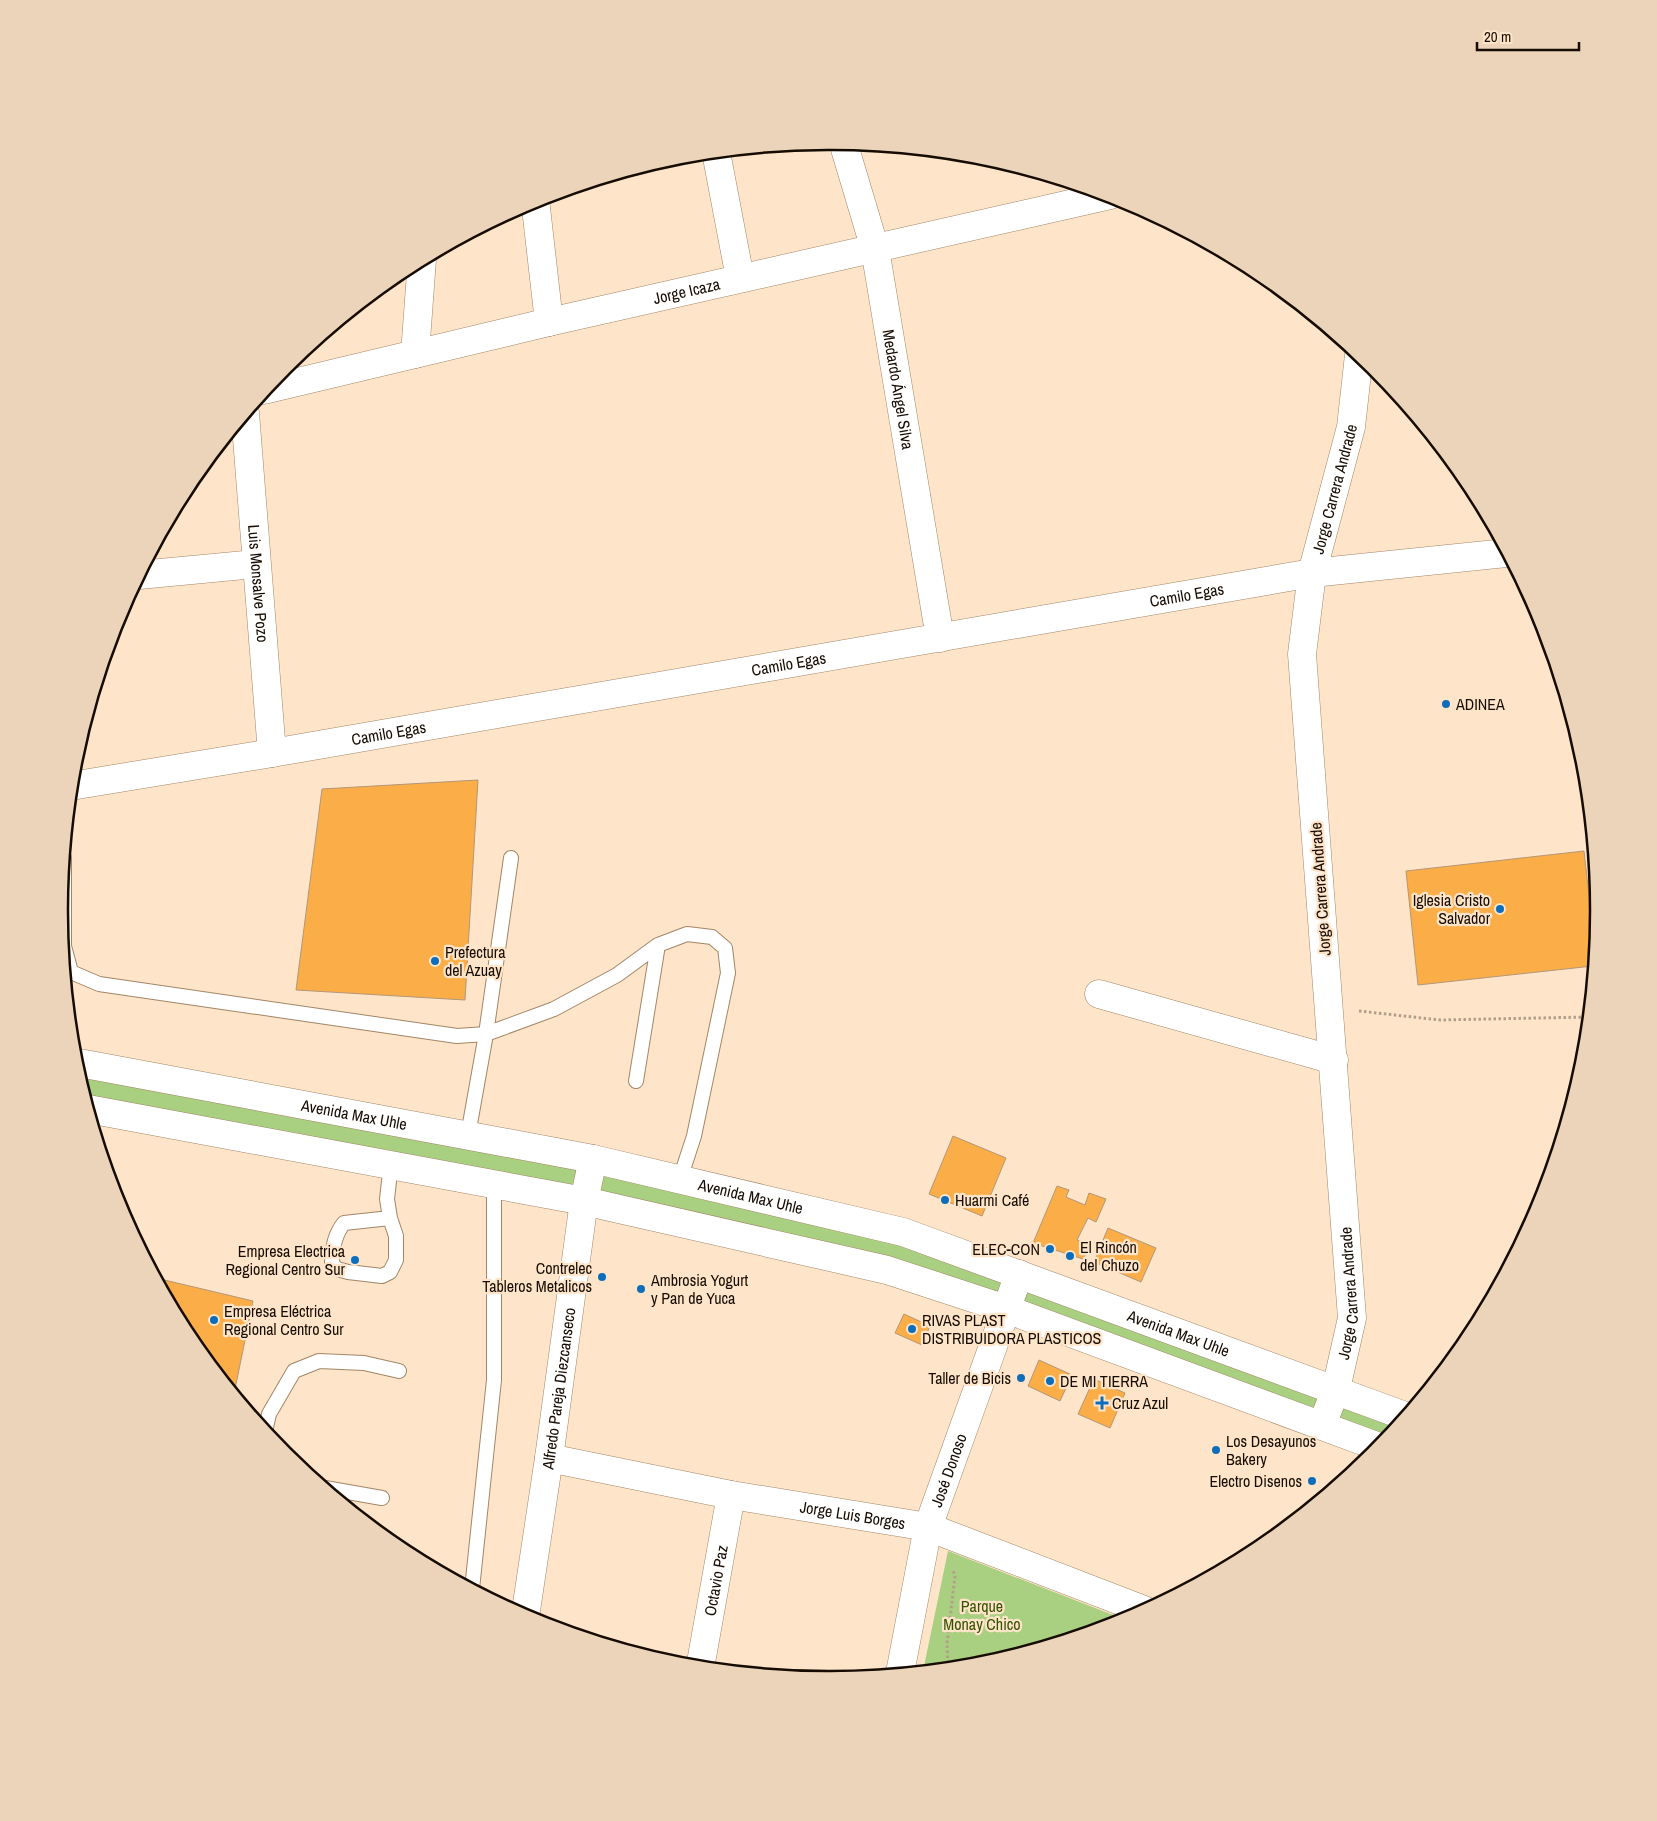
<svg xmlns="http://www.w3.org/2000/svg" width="1657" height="1821" viewBox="0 0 1657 1821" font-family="'Archivo Narrow',sans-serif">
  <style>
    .green { fill: #a9cf81 }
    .building { fill: #fbad48; stroke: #b49777 }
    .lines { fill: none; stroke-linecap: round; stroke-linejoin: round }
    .service-casing { stroke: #a28666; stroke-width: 16 }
    .minor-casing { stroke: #a28666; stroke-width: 29 }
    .secondary-casing { stroke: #a28666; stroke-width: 29 }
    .path { stroke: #b39f89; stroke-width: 3; stroke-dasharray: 2.5 2.5; stroke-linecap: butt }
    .service { stroke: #fff; stroke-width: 14 }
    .minor { stroke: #fff; stroke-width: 28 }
    .secondary { stroke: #fff; stroke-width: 28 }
    .poi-dot { fill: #0c6eba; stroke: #fee5ca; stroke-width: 2 }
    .labels { text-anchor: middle; stroke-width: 4.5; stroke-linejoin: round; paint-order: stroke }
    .street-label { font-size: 16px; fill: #160c02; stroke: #fee5ca }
    .poi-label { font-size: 16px; fill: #160c02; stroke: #fee5ca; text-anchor: start }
    .park-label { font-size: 16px; fill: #335101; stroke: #fee5ca }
    .rim { fill: none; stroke: #160c02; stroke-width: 2.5 }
  </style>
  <rect width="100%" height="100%" fill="#fee5ca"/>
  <path class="green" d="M 74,1062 L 903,1232 L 1405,1416 L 1379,1447 L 887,1270 L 88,1109 Z
    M 948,1551 L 1126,1620 L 978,1666 L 923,1671 Z"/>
  <path class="building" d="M 478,780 L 465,1000 L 296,990 L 322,789 Z
    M 1584,851 L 1595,948 L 1593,966 L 1418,985 L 1406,871 Z
    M 953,1136 L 1006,1158 L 982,1216 L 929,1194 Z
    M 1057,1186 L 1069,1190 L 1066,1197 L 1085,1205 L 1089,1193 L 1106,1199 L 1096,1222 L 1088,1218 L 1077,1240 L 1090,1246 L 1083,1259 L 1033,1243 Z
    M 1108,1228 L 1156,1248 L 1141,1282 L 1094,1262 Z
    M 156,1278 L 253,1301 L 234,1394 L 188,1338 Z
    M 904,1314 L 930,1326 L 922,1345 L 895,1333 Z
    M 1039,1360 L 1072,1375 L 1060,1401 L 1028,1386 Z
    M 1094,1379 L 1125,1393 L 1110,1428 L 1078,1414 Z"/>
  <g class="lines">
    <g class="service-casing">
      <path id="service" d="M 64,858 L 64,946 L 71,972 L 99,984 L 457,1036 L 486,1034 L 554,1009 L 617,975 L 658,945 L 687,934 L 712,937 L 725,948 L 728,973 L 694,1136 L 680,1179
        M 636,1081 L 658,945
        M 468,1135 L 486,1034 L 511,858
        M 390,1218 L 344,1223 C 334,1235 332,1249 332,1264 L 337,1269 L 348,1272 L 382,1276 L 390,1272 L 396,1260 L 396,1236 L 390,1218 L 387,1199 L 391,1164
        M 265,1432 L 269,1414 L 294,1371 L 319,1361 L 364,1363 L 399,1371
        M 325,1488 L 382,1498
        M 472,1589 L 494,1380 L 494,1183"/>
    </g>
    <g class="minor-casing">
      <g id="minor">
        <path id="s1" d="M 843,142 L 875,249 L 940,638"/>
        <path d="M 716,152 L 740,278"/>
        <path d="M 535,199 L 549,322"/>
        <path d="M 415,354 L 422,259"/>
        <path id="s2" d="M 264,390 L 549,322 L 1110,195"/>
        <path id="s3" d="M 245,413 L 272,753"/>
        <path d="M 139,575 L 256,564"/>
        <path id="s4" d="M 71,786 L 272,753 L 1312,573 L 1506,553"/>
        <path d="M 1099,994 L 1334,1060"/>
        <path id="s5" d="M 1322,1425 L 1336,1389 L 1352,1318 L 1302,654 L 1312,573 L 1351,427 L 1359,355"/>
        <path id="s6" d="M 549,1458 L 731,1495 L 928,1527 L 1144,1610"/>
        <path id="s7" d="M 525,1617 L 549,1458 L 584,1201 L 593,1159"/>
        <path id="s8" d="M 700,1668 L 731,1495"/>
        <path id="s9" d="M 900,1673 L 928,1527 L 1019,1274"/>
      </g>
    </g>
    <g class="secondary-casing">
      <g id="secondary">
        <path id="s10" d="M 74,1062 L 593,1159 L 903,1232 L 1405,1416"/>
        <path d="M 88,1109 L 584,1201 L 887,1270 L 1006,1309 L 1379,1447"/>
      </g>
    </g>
    <path class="path" d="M 1359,1011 L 1440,1020 L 1588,1017
      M 948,1668 L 947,1644 L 955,1576 L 953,1570"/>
    <use href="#service" class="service"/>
    <use href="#minor" class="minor"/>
    <use href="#secondary" class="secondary"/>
  </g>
  <g class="poi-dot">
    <circle cx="1446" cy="704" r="5"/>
    <circle cx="1500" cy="909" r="5"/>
    <circle cx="435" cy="961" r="5"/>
    <circle cx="945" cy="1200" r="5"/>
    <circle cx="1050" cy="1249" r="5"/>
    <circle cx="1070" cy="1256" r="5"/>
    <circle cx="355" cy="1260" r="5"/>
    <circle cx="602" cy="1277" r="5"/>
    <circle cx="641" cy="1289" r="5"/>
    <circle cx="214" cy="1320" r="5"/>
    <circle cx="912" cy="1329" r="5"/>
    <circle cx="1021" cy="1378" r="5"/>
    <circle cx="1050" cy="1381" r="5"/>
    <path d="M1099.5 1395.5h5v5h5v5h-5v5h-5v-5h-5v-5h5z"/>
    <circle cx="1216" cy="1450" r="5"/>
    <circle cx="1312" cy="1481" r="5"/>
  </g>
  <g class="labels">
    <g class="street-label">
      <text dy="6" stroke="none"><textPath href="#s2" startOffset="434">Jorge Icaza</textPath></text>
      <text dy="6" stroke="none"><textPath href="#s1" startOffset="254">Medardo Ángel Silva</textPath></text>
      <text dy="6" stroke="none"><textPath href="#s5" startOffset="946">Jorge Carrera Andrade</textPath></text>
      <text dy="6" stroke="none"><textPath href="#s3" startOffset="171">Luis Monsalve Pozo</textPath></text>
      <text dy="6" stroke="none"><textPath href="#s4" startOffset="1132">Camilo Egas</textPath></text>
      <text dy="6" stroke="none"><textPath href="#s4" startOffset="728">Camilo Egas</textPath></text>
      <text dy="6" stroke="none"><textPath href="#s4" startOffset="322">Camilo Egas</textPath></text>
      <text transform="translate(1320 889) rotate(-94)" y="6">Jorge Carrera Andrade</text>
      <text dy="6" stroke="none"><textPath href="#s10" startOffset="285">Avenida Max Uhle</textPath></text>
      <text dy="6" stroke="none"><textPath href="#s10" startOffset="690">Avenida Max Uhle</textPath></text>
      <text dy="6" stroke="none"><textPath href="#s5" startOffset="136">Jorge Carrera Andrade</textPath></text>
      <text dy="6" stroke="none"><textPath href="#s10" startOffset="1140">Avenida Max Uhle</textPath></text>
      <text dy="6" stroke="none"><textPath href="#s7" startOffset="231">Alfredo Pareja Diezcanseco</textPath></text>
      <text dy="6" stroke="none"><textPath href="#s9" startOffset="209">José Donoso</textPath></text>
      <text dy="6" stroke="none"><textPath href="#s6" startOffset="309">Jorge Luis Borges</textPath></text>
      <text dy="6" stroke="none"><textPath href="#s8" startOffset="89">Octavio Paz</textPath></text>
    </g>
    <g class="poi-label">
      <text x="1456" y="710">ADINEA</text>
      <text x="1490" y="906" text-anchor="end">Iglesia Cristo<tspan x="1490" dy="18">Salvador</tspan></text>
      <text x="445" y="958">Prefectura<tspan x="445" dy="18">del Azuay</tspan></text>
      <text x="955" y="1206">Huarmi Café</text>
      <text x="1080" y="1253">El Rincón<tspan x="1080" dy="18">del Chuzo</tspan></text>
      <text x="1040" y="1255" text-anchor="end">ELEC-CON</text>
      <text x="345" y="1257" text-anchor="end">Empresa Electrica<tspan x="345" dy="18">Regional Centro Sur</tspan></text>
      <text x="592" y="1274" text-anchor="end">Contrelec<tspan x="592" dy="18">Tableros Metalicos</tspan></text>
      <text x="651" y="1286">Ambrosia Yogurt<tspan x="651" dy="18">y Pan de Yuca</tspan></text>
      <text x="224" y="1317">Empresa Eléctrica<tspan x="224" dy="18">Regional Centro Sur</tspan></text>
      <text x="922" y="1326">RIVAS PLAST<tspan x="922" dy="18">DISTRIBUIDORA PLASTICOS</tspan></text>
      <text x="1011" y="1384" text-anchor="end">Taller de Bicis</text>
      <text x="1060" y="1387">DE MI TIERRA</text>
      <text x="1112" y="1409">Cruz Azul</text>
      <text x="1226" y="1447">Los Desayunos<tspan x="1226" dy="18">Bakery</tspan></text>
      <text x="1302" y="1487" text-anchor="end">Electro Disenos</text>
    </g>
    <g class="park-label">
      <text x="982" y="1612">Parque<tspan x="982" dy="18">Monay Chico</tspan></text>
    </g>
  </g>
  <path d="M0 0H1657V1821H0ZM828 150H830A760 760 0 0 1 1590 910V911A760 760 0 0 1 830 1671H828A760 760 0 0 1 68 911V910A760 760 0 0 1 828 150Z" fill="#ebd4ba" fill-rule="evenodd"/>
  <path class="rim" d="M828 150H830A760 760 0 0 1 1590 910V911A760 760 0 0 1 830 1671H828A760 760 0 0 1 68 911V910A760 760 0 0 1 828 150Z"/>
  <path d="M1477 42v8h102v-8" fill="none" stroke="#160c02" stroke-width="2.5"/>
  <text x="1484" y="42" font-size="15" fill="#160c02" stroke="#fee5ca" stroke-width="4" paint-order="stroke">20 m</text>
</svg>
